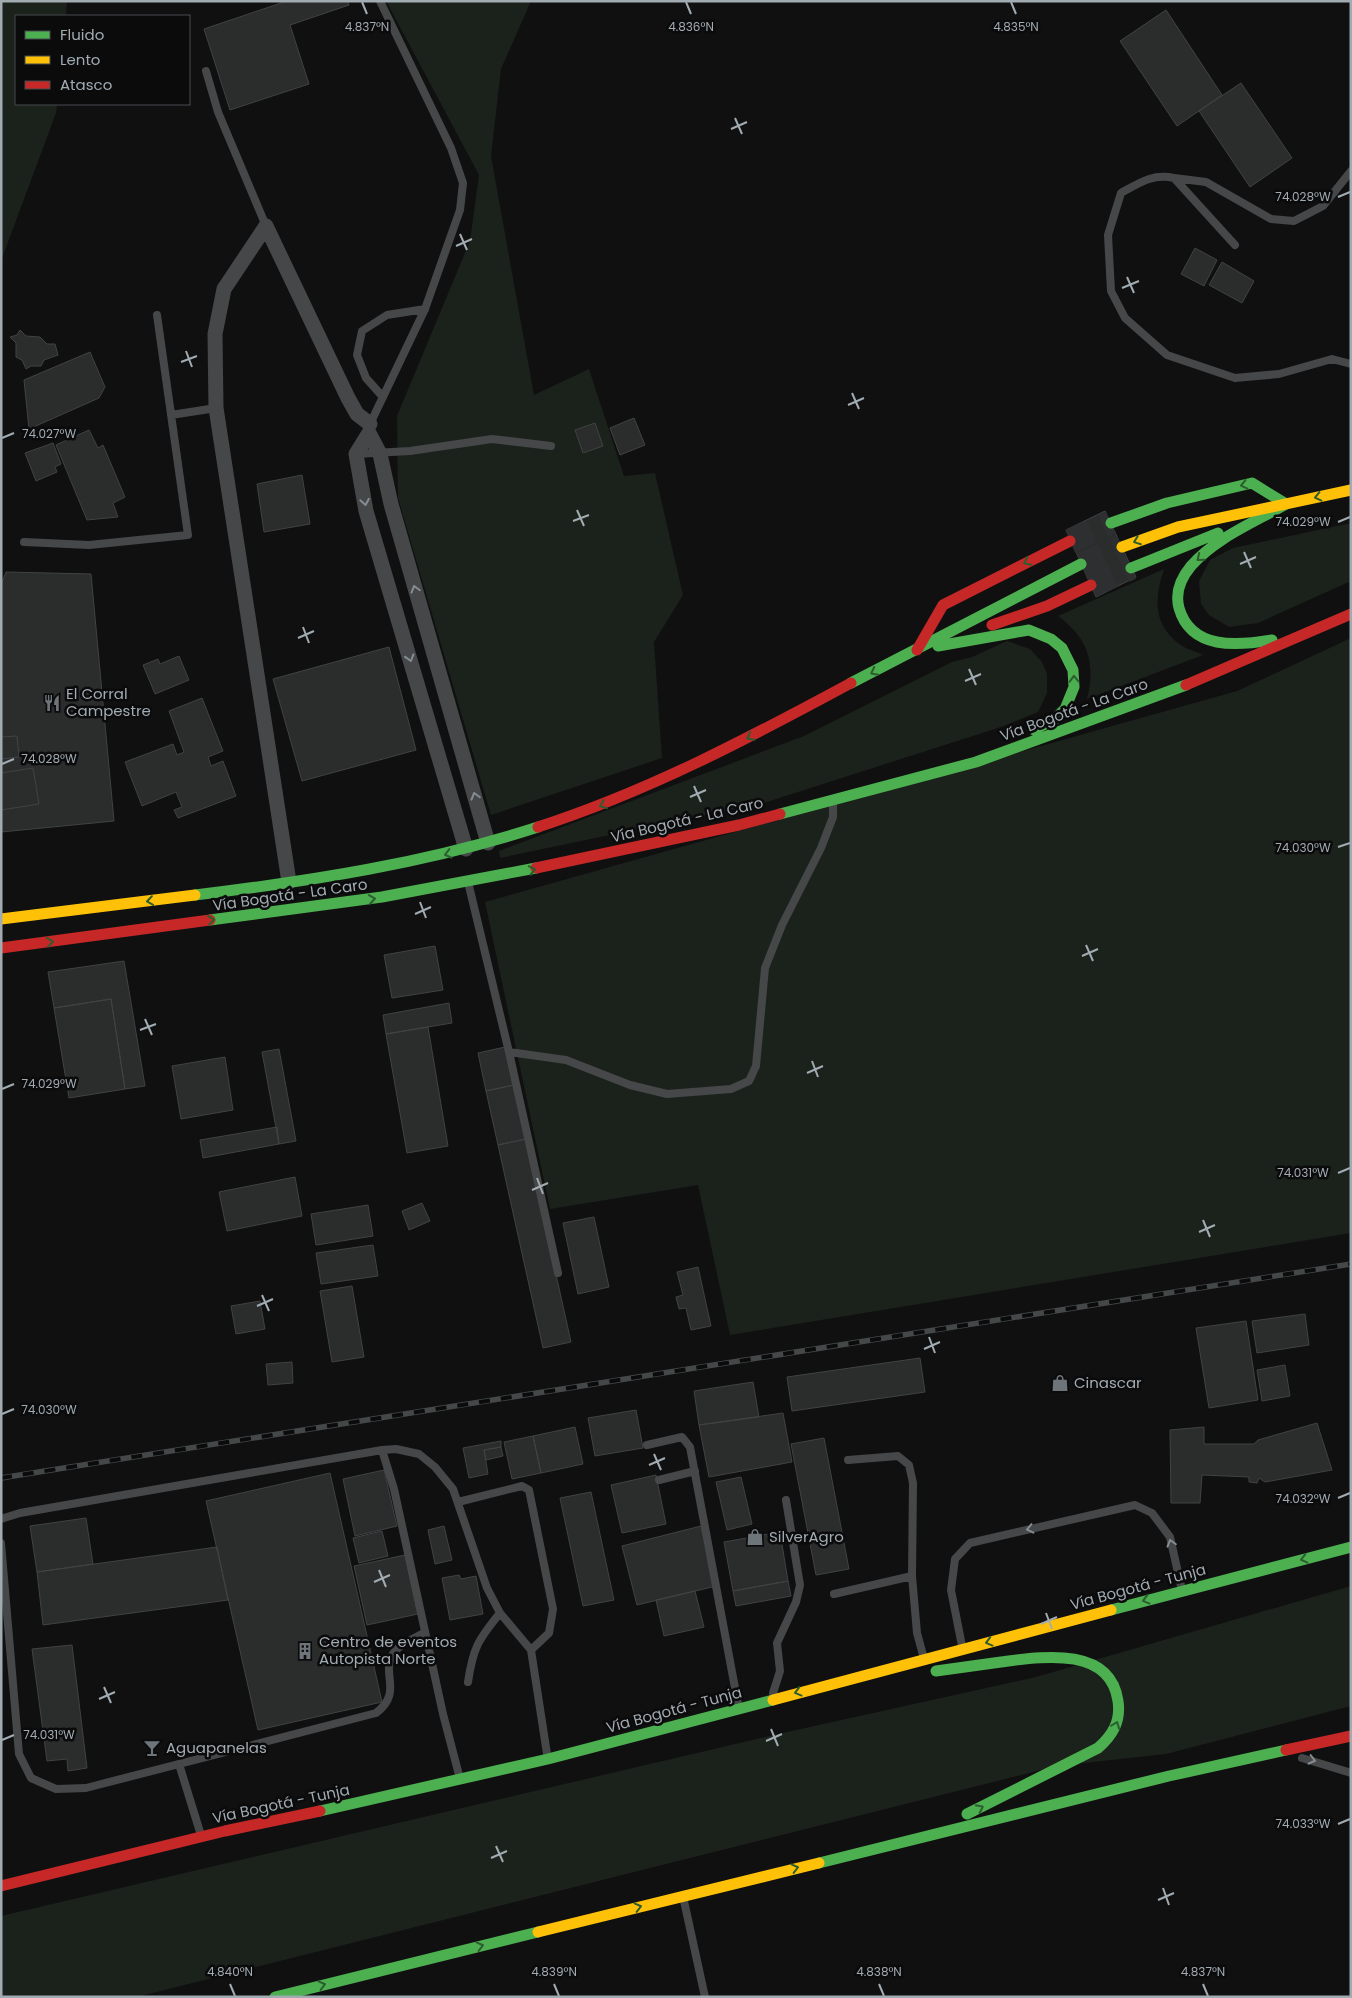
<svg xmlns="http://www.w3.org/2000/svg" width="1352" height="1998" viewBox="0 0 1352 1998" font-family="Poppins,sans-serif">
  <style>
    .green { fill: #1b211b }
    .building { fill: #2b2c2c; stroke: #404244 }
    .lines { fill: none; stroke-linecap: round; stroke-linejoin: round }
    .primary-tunnel { stroke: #2d2f31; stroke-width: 24; stroke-dasharray: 24 12; stroke-linecap: butt }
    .lane { stroke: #454749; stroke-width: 8 }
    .street { stroke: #454749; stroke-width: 15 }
    .fast { stroke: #4caf50; stroke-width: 11 }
    .slow { stroke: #ffc107; stroke-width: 11 }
    .jam { stroke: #c62828; stroke-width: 11 }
    .rail-casing { stroke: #454849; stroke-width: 5.5 }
    .rail { stroke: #0b0b0c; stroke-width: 4; stroke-dasharray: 11; stroke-linecap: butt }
    .oneway { stroke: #2c5d2e }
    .oneway2 { stroke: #858d92 }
    .ticks { fill: none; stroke: #a1abb2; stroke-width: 2 }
    .labels { text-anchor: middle; stroke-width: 5; stroke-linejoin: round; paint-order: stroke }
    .poi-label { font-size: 15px; fill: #a1abb2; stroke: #0b0b0c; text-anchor: start }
    .street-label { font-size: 15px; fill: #a1abb2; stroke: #0b0b0c }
    .ticks-label { font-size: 12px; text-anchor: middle; fill: #a1abb2; stroke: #0b0b0c; stroke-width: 5; stroke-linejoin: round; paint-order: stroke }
  </style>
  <rect width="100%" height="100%" fill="#101011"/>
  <path class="green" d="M 1,1 L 67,1 L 66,16 L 16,16 L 16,104 L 57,104 L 56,113 L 1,261 Z
    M 386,1 L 531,1 L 501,69 L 491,156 L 534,395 L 589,369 L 624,476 L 655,473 L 683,595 L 654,642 L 662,758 L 491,815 L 398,498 L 397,416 L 470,241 L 479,175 Z
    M 1351,523 L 1351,581 L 1258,623 L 1229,627 L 1209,615 L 1201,604 L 1199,581 L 1210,560 L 1233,548 Z
    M 1164,569 C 1155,596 1152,623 1178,643 C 1185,649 1195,651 1203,655 L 1087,699 C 1096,663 1088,638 1058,616 Z
    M 1351,638 L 1351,1233 L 730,1335 L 698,1185 L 550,1209 L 485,902 L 1237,691 Z
    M 1007,641 L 1030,649 L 1042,662 L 1047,674 L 1047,693 L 1038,712 L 1004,726 L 767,802 L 500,858 L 499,851 L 804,736 L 952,662 L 972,657 Z
    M 1351,1586 L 1351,1706 L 1166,1754 L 1057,1766 L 137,1997 L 1,1997 L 1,1916 L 778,1734 L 1036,1677 Z"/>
  <path class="building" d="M 287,1 L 348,1 L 349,5 L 290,25 L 309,84 L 230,110 L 204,29 Z
    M 1166,10 L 1222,95 L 1177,126 L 1120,41 Z
    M 1241,83 L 1292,158 L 1250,187 L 1199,111 Z
    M 1195,248 L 1217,260 L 1204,286 L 1181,274 Z
    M 1222,262 L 1254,281 L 1242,303 L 1209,285 Z
    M 20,330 L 26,336 L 40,337 L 47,344 L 55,344 L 58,355 L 44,360 L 41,366 L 31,366 L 26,369 L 22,360 L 16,357 L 16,343 L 10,337 L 17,335 Z
    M 90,352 L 105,387 L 99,398 L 29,429 L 24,380 Z
    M 634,418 L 645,445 L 620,455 L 610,428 Z
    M 595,423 L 603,446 L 583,453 L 575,430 Z
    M 89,430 L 98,448 L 103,445 L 125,497 L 113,503 L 118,517 L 87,520 L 56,445 Z
    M 53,443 L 61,464 L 55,467 L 57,472 L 36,481 L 25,453 Z
    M 302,475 L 310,524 L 264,532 L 257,484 Z
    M 1105,511 L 1136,577 L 1096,597 L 1066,530 Z
    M 6,572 L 91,574 L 114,821 L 1,832 L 1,585 Z
    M 389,647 L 416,750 L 302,781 L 273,679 Z
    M 179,656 L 189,680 L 155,694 L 143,665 L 158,659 L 160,664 Z
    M 202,698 L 223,751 L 208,757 L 211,766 L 223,761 L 236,796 L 178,818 L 174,810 L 182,807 L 176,792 L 142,806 L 125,762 L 173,744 L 177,755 L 184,752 L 169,711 Z
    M 17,736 L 19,757 L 1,759 L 1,737 Z
    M 33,768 L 39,804 L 1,810 L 1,773 Z
    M 435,946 L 443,990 L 392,998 L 384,955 Z
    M 124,961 L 145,1086 L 125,1089 L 111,999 L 54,1008 L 48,972 Z
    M 111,999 L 125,1089 L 69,1098 L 54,1008 Z
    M 449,1003 L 452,1023 L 386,1034 L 383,1015 Z
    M 428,1027 L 448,1146 L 407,1153 L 386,1034 Z
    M 505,1047 L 514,1085 L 486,1091 L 478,1053 Z
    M 279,1049 L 296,1141 L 279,1144 L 262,1052 Z
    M 225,1057 L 233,1110 L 181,1119 L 172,1066 Z
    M 514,1085 L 526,1139 L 498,1145 L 486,1091 Z
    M 277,1127 L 279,1144 L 203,1158 L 200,1140 Z
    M 526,1139 L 571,1342 L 543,1348 L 498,1145 Z
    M 295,1177 L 302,1216 L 227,1231 L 219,1192 Z
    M 422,1203 L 430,1221 L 409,1230 L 402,1211 Z
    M 368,1205 L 373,1236 L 316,1245 L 311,1214 Z
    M 594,1217 L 609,1287 L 578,1294 L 563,1223 Z
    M 373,1245 L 378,1276 L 321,1284 L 316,1253 Z
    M 698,1267 L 711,1326 L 691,1330 L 686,1308 L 679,1309 L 676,1297 L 683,1295 L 677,1272 Z
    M 352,1286 L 364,1357 L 332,1362 L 320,1291 Z
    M 260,1301 L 265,1329 L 236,1334 L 231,1306 Z
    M 1305,1314 L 1309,1345 L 1257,1353 L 1252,1321 Z
    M 1246,1321 L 1258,1400 L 1209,1408 L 1196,1328 Z
    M 920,1358 L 925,1392 L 792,1411 L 787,1377 Z
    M 292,1362 L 293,1383 L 268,1385 L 266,1364 Z
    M 1285,1365 L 1290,1396 L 1262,1401 L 1257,1370 Z
    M 753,1382 L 759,1417 L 699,1425 L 694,1391 Z
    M 636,1410 L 643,1448 L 595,1456 L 588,1418 Z
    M 783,1413 L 792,1462 L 709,1477 L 699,1425 Z
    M 1317,1423 L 1332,1470 L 1265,1482 L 1259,1478 L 1257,1483 L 1249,1482 L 1249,1477 L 1202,1475 L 1200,1503 L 1171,1503 L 1170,1430 L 1204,1427 L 1204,1444 L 1254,1444 L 1258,1440 Z
    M 575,1427 L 583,1464 L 541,1473 L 533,1436 Z
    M 533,1436 L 541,1473 L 512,1479 L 504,1442 Z
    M 824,1438 L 849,1569 L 816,1575 L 791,1444 Z
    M 501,1441 L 501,1447 L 484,1450 L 488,1474 L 469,1478 L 463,1448 Z
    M 501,1447 L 503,1456 L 486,1460 L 484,1450 Z
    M 384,1470 L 397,1526 L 355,1536 L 343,1479 Z
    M 330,1473 L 382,1702 L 258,1730 L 206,1501 Z
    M 656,1475 L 666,1524 L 622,1533 L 611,1485 Z
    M 741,1477 L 752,1524 L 727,1530 L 716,1482 Z
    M 591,1492 L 614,1600 L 583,1606 L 560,1498 Z
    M 86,1518 L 93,1564 L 37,1572 L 30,1526 Z
    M 444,1526 L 452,1560 L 435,1564 L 428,1530 Z
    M 701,1526 L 716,1586 L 637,1605 L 622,1546 Z
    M 382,1531 L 388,1556 L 359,1563 L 353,1538 Z
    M 780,1532 L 788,1581 L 733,1591 L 724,1542 Z
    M 217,1547 L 228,1600 L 43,1625 L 37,1572 Z
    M 405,1555 L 418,1614 L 367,1625 L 354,1566 Z
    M 459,1575 L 461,1579 L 476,1576 L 483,1614 L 450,1620 L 442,1578 Z
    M 788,1581 L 791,1596 L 736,1606 L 733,1591 Z
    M 695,1591 L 704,1627 L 664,1636 L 656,1600 Z
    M 72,1645 L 87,1768 L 68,1771 L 67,1759 L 47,1761 L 32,1649 Z"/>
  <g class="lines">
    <path class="primary-tunnel" d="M 1070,541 L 1111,523
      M 1081,564 L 1122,547
      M 1091,585 L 1131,568"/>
    <path class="lane" d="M 206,71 L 218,112 L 266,226
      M 1174,178 L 1206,182 L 1271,219 L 1294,221 L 1323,206 L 1351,171
      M 1235,245 L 1174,178 C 1153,173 1139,183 1121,193 L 1108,235 L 1111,291 L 1125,318 L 1167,355 L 1235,378 L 1279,374 L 1332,359 L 1351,364
      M 383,397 L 366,378 L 357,355 L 362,331 L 387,315 L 425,309
      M 171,415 L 216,408
      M 370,424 L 425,309 L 460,210 L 463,183 L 451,148 L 380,1
      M 356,454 L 410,451 L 492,439 L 551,446
      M 24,542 L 89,545 L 188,535 L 157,315
      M 468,882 L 509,1052 L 566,1060 L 630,1085 L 667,1094 L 731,1089 L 749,1081 L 756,1066 L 765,968 L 782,925 L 821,848 L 833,817 L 833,803
      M 509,1052 L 558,1273
      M 647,1445 L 682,1437 L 690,1447 L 738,1704
      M 382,1450 L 396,1449 L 419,1454 L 435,1467 L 453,1489 L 487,1588 L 500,1613 L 531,1650 L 547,1754
      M 848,1460 L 898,1456 L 909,1465 L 913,1483 L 912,1576 L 917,1633 L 923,1655
      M 659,1480 L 695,1471
      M 458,1502 L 522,1486 L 529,1490 L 553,1609 L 549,1633 L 531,1650
      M 1,1519 L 20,1513 L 382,1450 L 394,1489 L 443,1714 L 459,1775
      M 1,1543 L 19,1754 L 31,1778 L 56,1789 L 86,1788 L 376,1713 C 405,1691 378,1672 395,1651 C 402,1643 416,1638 425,1632
      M 834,1594 L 912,1576
      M 962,1646 L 951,1590 L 955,1559 L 970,1543 L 1135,1505 L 1152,1513 L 1170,1537 L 1181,1586
      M 468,1682 C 473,1648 478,1640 500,1613
      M 773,1693 L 780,1671 L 777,1643 L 796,1602 L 800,1585 L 786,1500
      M 1302,1758 L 1351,1773
      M 179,1764 L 200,1832
      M 684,1901 L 705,1997"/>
    <path class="street" d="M 266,226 L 224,289 L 215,334 L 216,408 L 289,882
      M 266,226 L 348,398 L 357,414 L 370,424
      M 369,433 L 356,454 L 366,511 L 466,849
      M 369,433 L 380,454 L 391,504 L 488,843"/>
    <path class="fast" d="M 1111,523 L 1167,503 L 1252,483 L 1286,504
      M 1131,568 L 1218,533
      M 1272,640 C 1237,646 1191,650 1179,608 C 1175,593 1181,578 1191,566 C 1215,538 1255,522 1286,504
      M 938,646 L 1029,630 L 1051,639 L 1062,648 L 1073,670 L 1074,687 L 1065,709 L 1055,719 L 1034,730
      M 851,683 L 1081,564
      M 780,814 L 976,762 L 1186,685
      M 195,895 C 311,881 427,863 538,827
      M 210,920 L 382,897 L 536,868
      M 1111,1610 L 1351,1547
      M 936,1671 C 958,1668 979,1665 1001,1662 C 1040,1657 1110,1645 1118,1701 C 1121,1721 1113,1735 1098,1748 L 967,1814
      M 320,1811 L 548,1759 L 773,1700
      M 819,1863 L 1169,1776 L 1286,1750
      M 275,1997 L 538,1932"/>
    <path class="slow" d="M 1122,547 L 1178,527 L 1351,490
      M 1,919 L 195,895
      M 773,1700 L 1111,1610
      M 538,1932 L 819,1863"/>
    <path class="jam" d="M 992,625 L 1047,606 L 1091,585
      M 917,650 L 943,605 L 1070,541
      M 1186,685 L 1351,614
      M 538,827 C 649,791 749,738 851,683
      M 536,868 L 739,825 L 780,814
      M 1,948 L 210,920
      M 1286,1750 L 1351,1736
      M 1,1886 L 225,1831 L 320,1811"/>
    <g class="rail-casing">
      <path id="rail" d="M 1,1478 L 1351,1264"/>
    </g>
    <use href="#rail" class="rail"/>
  </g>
  <defs><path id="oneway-chevron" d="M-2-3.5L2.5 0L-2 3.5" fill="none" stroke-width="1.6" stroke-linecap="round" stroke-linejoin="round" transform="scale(1.25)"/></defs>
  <g class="oneway">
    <use href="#oneway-chevron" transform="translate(1244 485) rotate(167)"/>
    <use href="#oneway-chevron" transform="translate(1318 497) rotate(167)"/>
    <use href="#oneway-chevron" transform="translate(1137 541) rotate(159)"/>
    <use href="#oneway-chevron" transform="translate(1200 558) rotate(141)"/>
    <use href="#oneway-chevron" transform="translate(1027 562) rotate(154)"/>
    <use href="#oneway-chevron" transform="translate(874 672) rotate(153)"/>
    <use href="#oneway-chevron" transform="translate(1074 679) rotate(-91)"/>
    <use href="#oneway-chevron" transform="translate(750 737) rotate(152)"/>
    <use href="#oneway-chevron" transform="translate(603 805) rotate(158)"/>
    <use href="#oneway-chevron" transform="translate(448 854) rotate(166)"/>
    <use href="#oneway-chevron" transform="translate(532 870) rotate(-11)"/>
    <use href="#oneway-chevron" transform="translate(372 899) rotate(-8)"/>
    <use href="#oneway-chevron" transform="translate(150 901) rotate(172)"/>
    <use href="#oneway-chevron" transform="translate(211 920) rotate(-7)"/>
    <use href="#oneway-chevron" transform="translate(50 942) rotate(-7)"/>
    <use href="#oneway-chevron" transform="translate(1304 1559) rotate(166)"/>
    <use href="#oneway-chevron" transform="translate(1146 1600) rotate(165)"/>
    <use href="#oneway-chevron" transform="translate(989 1642) rotate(165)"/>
    <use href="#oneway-chevron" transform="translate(798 1692) rotate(165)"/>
    <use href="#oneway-chevron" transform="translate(1116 1725) rotate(-69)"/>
    <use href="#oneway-chevron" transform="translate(980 1808) rotate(-26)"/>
    <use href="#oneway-chevron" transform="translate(795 1868) rotate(-14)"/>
    <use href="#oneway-chevron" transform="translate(638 1907) rotate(-14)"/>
    <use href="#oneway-chevron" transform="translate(480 1946) rotate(-14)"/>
    <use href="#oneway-chevron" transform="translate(322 1985) rotate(-14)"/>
  </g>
  <g class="oneway2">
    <use href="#oneway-chevron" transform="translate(365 502) rotate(80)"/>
    <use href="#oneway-chevron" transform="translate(415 589) rotate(-106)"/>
    <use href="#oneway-chevron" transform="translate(410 658) rotate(73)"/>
    <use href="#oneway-chevron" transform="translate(475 796) rotate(-106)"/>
    <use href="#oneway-chevron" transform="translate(1030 1529) rotate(167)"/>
    <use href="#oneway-chevron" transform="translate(1171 1543) rotate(-106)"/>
    <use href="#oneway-chevron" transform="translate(1312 1760) rotate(14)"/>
  </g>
  <path class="ticks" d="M 362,2 L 367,14M 686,2 L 691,14M 1011,2 L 1016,14M 735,118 L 742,134M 731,129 L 747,122M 1338,197 L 1350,192M 460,234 L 467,250M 456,246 L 472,239M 1127,277 L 1134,293M 1122,288 L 1139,281M 186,351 L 192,367M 181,362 L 197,356M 852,393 L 859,409M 848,405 L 864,398M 2,438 L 14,433M 577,510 L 584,526M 573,521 L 589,515M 1338,522 L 1350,517M 1244,552 L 1251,568M 1240,564 L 1256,557M 303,627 L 309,643M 298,638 L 314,631M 969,669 L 976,685M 965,681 L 981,674M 2,764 L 14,759M 694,786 L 701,802M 690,797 L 706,790M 1338,847 L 1350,843M 420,902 L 426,918M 415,914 L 431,907M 1086,945 L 1093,961M 1082,956 L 1098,949M 145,1019 L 152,1035M 140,1030 L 156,1024M 812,1061 L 818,1077M 807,1073 L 823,1066M 2,1089 L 14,1084M 1338,1173 L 1350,1168M 537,1178 L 543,1194M 532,1190 L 548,1183M 1203,1220 L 1210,1237M 1199,1232 L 1215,1225M 262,1295 L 269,1311M 257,1306 L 273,1299M 929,1337 L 935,1353M 924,1349 L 940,1342M 2,1414 L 14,1409M 654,1454 L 661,1470M 649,1465 L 665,1458M 1338,1498 L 1350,1493M 379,1570 L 386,1587M 374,1582 L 390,1575M 1046,1613 L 1052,1629M 1041,1624 L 1057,1617M 104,1687 L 111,1703M 99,1699 L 115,1692M 771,1729 L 778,1746M 2,1740 L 14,1735M 766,1741 L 782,1734M 1338,1824 L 1350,1819M 496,1846 L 503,1862M 491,1858 L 507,1851M 1163,1888 L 1169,1905M 1158,1900 L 1174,1893M 230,1984 L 235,1996M 554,1984 L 559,1996M 879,1984 L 884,1996M 1203,1984 L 1208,1996"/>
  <defs>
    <g id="restaurant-bare" transform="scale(1.35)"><path d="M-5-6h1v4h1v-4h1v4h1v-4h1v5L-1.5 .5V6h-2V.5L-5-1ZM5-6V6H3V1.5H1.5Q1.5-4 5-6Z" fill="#6e757a" stroke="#0b0b0c" stroke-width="2.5" paint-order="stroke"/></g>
    <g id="shop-bare" transform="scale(1.35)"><path d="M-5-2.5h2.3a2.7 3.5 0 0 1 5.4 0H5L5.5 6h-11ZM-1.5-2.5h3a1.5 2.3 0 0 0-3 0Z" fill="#6e757a" stroke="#0b0b0c" stroke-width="2.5" paint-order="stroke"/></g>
    <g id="building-bare" transform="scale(1.35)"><path d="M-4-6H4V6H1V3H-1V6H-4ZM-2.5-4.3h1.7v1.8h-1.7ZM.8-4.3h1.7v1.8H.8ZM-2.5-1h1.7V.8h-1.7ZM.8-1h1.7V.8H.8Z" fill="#6e757a" stroke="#0b0b0c" stroke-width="2.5" paint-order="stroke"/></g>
    <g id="bar-bare" transform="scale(1.35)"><path d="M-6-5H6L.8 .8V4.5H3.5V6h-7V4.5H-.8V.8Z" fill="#6e757a" stroke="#0b0b0c" stroke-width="2.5" paint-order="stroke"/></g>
  </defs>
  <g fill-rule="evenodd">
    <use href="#restaurant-bare" x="52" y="703"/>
    <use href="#shop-bare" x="1060" y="1383"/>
    <use href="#shop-bare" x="755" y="1537"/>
    <use href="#building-bare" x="305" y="1651"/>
    <use href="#bar-bare" x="152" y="1748"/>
  </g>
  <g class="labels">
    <g class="poi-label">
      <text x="66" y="699">El Corral<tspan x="66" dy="17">Campestre</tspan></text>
      <text x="1074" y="1388">Cinascar</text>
      <text x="769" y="1542">SilverAgro</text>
      <text x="319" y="1647">Centro de eventos<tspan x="319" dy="17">Autopista Norte</tspan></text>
      <text x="166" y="1753">Aguapanelas</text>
    </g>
    <g class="street-label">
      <text transform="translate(1074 710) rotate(-20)" y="5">Vía Bogotá - La Caro</text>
      <text transform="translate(687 820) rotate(-13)" y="5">Vía Bogotá - La Caro</text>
      <text transform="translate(290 895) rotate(-8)" y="5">Vía Bogotá - La Caro</text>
      <text transform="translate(1138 1587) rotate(-15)" y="5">Vía Bogotá - Tunja</text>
      <text transform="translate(674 1710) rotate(-15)" y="5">Vía Bogotá - Tunja</text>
      <text transform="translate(281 1804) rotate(-12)" y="5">Vía Bogotá - Tunja</text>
    </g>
  </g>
  <g class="ticks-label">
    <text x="367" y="31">4.837°N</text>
    <text x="691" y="31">4.836°N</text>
    <text x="1016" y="31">4.835°N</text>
    <text x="1303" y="201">74.028°W</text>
    <text x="49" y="438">74.027°W</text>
    <text x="1303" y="526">74.029°W</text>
    <text x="49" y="763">74.028°W</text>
    <text x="1303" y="852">74.030°W</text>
    <text x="49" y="1088">74.029°W</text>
    <text x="1303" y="1177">74.031°W</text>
    <text x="49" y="1414">74.030°W</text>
    <text x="1303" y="1503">74.032°W</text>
    <text x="49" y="1739">74.031°W</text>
    <text x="1303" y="1828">74.033°W</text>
    <text x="230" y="1976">4.840°N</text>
    <text x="554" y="1976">4.839°N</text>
    <text x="879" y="1976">4.838°N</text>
    <text x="1203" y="1976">4.837°N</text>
  </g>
  <rect width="1352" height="1998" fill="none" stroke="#a1abb2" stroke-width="5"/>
  <rect x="15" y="15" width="175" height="90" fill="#0b0b0c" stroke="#474b4e"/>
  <rect x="25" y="31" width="25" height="8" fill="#4caf50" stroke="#474b4e"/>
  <text x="60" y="40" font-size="15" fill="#a1abb2">Fluido</text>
  <rect x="25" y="56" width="25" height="8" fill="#ffc107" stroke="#474b4e"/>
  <text x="60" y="65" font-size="15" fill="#a1abb2">Lento</text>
  <rect x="25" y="81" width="25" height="8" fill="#c62828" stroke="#474b4e"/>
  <text x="60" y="90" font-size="15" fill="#a1abb2">Atasco</text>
</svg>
